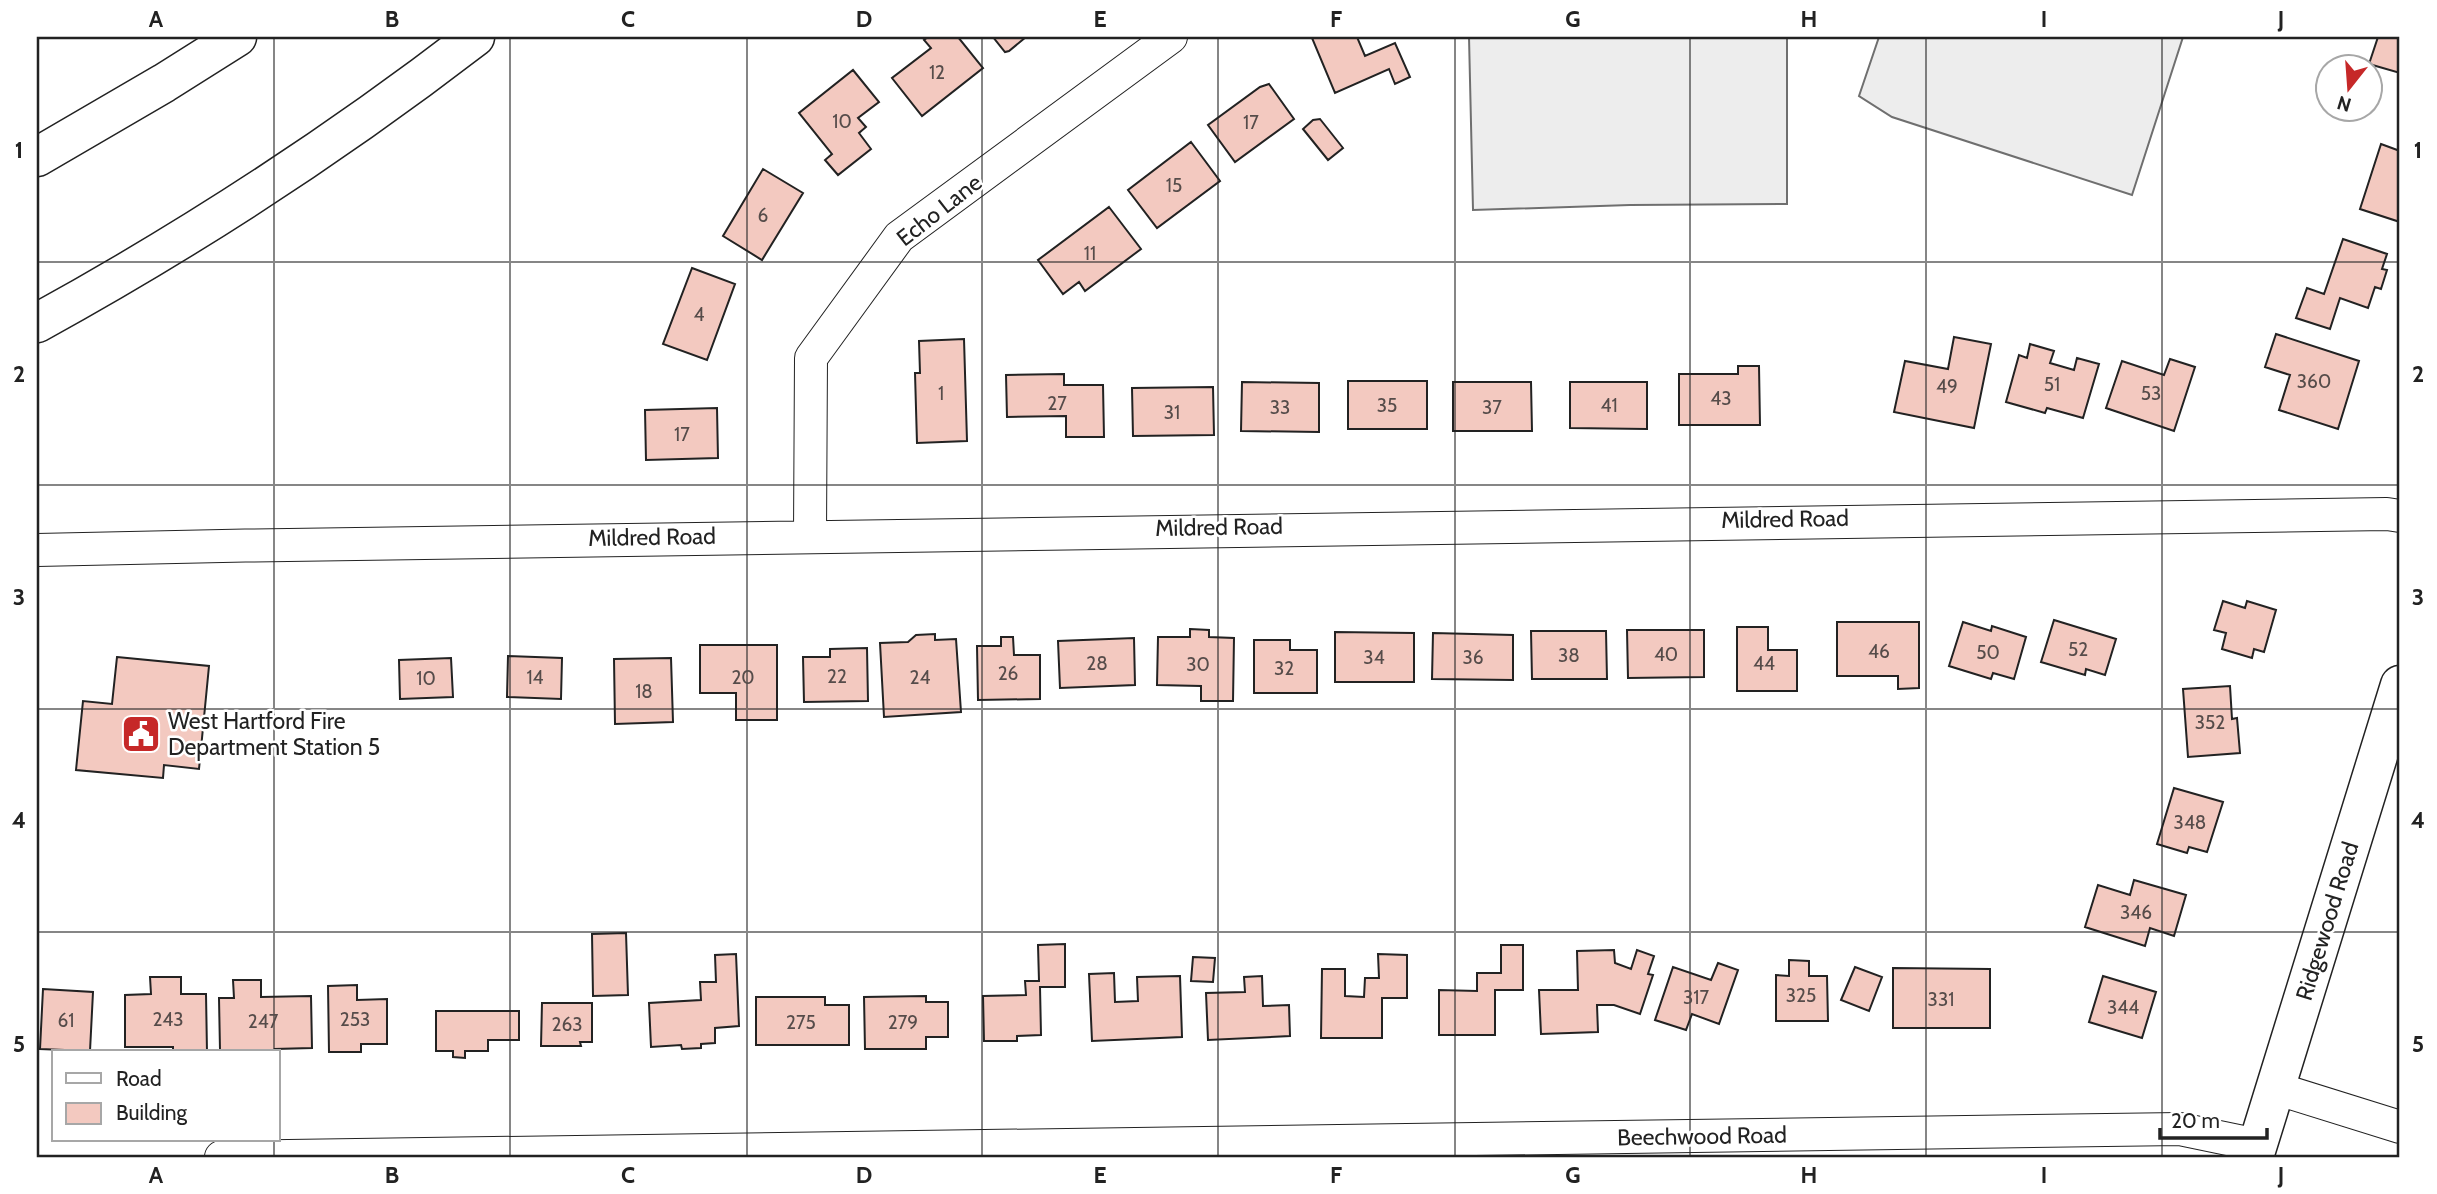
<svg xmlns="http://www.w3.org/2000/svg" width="2437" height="1194" viewBox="0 0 2437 1194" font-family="Cabin,sans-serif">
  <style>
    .parking { fill: #ededed; stroke: #6f6f6f; stroke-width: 2 }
    .building { fill: #f3c9c0; stroke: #222; stroke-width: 2 }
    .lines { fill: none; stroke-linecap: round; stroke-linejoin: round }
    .street-casing { stroke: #222; stroke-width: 34 }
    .secondary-casing { stroke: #222; stroke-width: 41 }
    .highway-casing { stroke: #222; stroke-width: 41 }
    .street { stroke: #fff; stroke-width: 32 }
    .secondary { stroke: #fff; stroke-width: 38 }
    .highway { stroke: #fff; stroke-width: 38 }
    .grid { fill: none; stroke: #222; stroke-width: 2; stroke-opacity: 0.55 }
    .labels { text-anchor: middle; stroke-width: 5; stroke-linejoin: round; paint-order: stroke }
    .number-label { font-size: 19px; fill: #564c4a }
    .street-label { font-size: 23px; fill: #222; stroke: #fff }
    .poi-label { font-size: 23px; fill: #222; stroke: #fff; text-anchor: start }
    .neatline { fill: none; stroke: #222; stroke-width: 2.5 }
    .grid-label { font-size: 23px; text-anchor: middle; font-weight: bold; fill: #222 }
  </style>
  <rect width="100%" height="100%" fill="#fff"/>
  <path class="parking" d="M 1469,37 L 1787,37 L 1787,204 L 1630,205 L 1473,210 Z
    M 1879,37 L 2183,37 L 2132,195 L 1892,117 L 1859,96 Z"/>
  <path class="building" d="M 928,37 L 958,37 L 983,68 L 922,116 L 892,78 L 931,48 L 924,40 Z
    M 993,37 L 1026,37 L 1009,51 L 1005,52 Z
    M 1316,37 L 1357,37 L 1365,56 L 1395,43 L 1410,77 L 1395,84 L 1389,69 L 1335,93 L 1312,38 Z
    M 2378,37 L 2400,37 L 2400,73 L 2369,64 Z
    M 853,70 L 879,102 L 858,118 L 866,127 L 859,133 L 871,149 L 838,175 L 825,160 L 832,154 L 799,113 Z
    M 1269,84 L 1294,119 L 1235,162 L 1208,125 L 1260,87 Z
    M 1320,119 L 1343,148 L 1328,160 L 1303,129 L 1313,120 Z
    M 1191,142 L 1220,181 L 1157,228 L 1128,190 Z
    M 2381,144 L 2400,151 L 2400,222 L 2360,209 Z
    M 763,169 L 803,193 L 762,260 L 723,236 Z
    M 1109,207 L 1141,249 L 1085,291 L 1079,282 L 1063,294 L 1038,260 Z
    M 2343,239 L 2387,254 L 2382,269 L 2387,270 L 2381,289 L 2375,287 L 2368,308 L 2340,298 L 2330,329 L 2296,318 L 2307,288 L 2324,294 Z
    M 692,268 L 735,284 L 707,360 L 663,344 Z
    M 2276,334 L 2359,361 L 2338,429 L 2279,410 L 2290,375 L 2265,367 Z
    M 1954,337 L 1991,344 L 1974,428 L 1894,412 L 1905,361 L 1948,369 Z
    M 964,339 L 967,441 L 917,443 L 915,373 L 920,373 L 919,341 Z
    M 2030,344 L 2054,351 L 2050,363 L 2074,370 L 2077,358 L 2099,364 L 2083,418 L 2047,408 L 2045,413 L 2006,402 L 2019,355 L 2027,358 Z
    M 2170,359 L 2195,367 L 2174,431 L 2106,408 L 2122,361 L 2164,375 Z
    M 1738,366 L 1759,366 L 1760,425 L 1679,425 L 1679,374 L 1738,374 Z
    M 1064,374 L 1064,385 L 1103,385 L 1104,437 L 1066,437 L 1066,416 L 1007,417 L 1006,375 Z
    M 1348,381 L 1427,381 L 1427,429 L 1348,429 Z
    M 1242,382 L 1319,383 L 1319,432 L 1241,431 Z
    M 1453,382 L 1531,382 L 1532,431 L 1453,431 Z
    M 1570,382 L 1647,382 L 1647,429 L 1570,428 Z
    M 1213,387 L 1214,435 L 1133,436 L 1132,388 Z
    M 717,408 L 718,458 L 646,460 L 645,410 Z
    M 2223,601 L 2245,608 L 2247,601 L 2276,610 L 2264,652 L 2254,649 L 2252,658 L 2222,649 L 2226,633 L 2214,630 Z
    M 2054,620 L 2116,639 L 2105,675 L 2086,669 L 2085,675 L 2041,662 Z
    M 1837,622 L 1919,622 L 1919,688 L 1898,689 L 1898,676 L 1837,676 Z
    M 1963,622 L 1991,631 L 1992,626 L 2026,637 L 2014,679 L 1993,673 L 1991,679 L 1949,666 Z
    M 1737,627 L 1768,627 L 1768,650 L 1797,650 L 1797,691 L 1737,691 Z
    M 1190,629 L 1209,630 L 1209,637 L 1234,638 L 1233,701 L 1201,701 L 1201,686 L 1157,685 L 1158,637 L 1190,637 Z
    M 1627,630 L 1704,630 L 1704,677 L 1628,678 Z
    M 1531,631 L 1606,631 L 1607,679 L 1532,679 Z
    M 1335,632 L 1414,633 L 1414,682 L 1335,682 Z
    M 1433,633 L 1513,635 L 1513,680 L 1432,679 Z
    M 935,634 L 935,640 L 956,639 L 961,712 L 884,717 L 880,643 L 908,642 L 916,635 Z
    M 1001,637 L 1013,637 L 1014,655 L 1040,655 L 1040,699 L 978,700 L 977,646 L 1001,646 Z
    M 1134,638 L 1135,685 L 1060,688 L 1058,641 Z
    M 1254,640 L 1290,640 L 1290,650 L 1317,650 L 1317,693 L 1254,693 Z
    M 700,645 L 777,645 L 777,720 L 736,720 L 736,693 L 700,693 Z
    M 867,648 L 868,701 L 804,702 L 803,657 L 830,657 L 830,649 Z
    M 508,656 L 562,658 L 561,699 L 507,697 Z
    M 117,657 L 209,666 L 199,769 L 164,765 L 163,778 L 76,770 L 83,701 L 112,704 Z
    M 451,658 L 453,697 L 400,699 L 399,660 Z
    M 671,658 L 673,722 L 615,724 L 614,659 Z
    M 2230,686 L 2232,719 L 2237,718 L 2240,753 L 2188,757 L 2183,689 Z
    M 2174,788 L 2223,802 L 2207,852 L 2189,847 L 2187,853 L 2157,844 Z
    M 2134,880 L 2186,895 L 2174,936 L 2150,928 L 2145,946 L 2085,927 L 2098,885 L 2130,895 Z
    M 626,933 L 628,995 L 593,996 L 592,934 Z
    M 1065,944 L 1065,987 L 1040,987 L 1041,1035 L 1017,1036 L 1017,1041 L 984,1041 L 983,996 L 1026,995 L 1025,981 L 1039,981 L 1038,945 Z
    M 1501,945 L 1523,945 L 1523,990 L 1495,990 L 1495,1035 L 1439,1035 L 1439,990 L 1477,991 L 1477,973 L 1501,973 Z
    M 1614,950 L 1615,963 L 1631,969 L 1637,950 L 1654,956 L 1648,974 L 1653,975 L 1640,1014 L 1614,1005 L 1597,1005 L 1598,1032 L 1541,1034 L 1539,990 L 1578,990 L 1577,951 Z
    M 736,954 L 739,1026 L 715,1028 L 715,1043 L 701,1044 L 701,1048 L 682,1049 L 681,1045 L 651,1047 L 649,1003 L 701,1000 L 700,982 L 716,982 L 715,955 Z
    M 1378,954 L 1407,955 L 1407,998 L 1382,998 L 1382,1038 L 1321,1038 L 1322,969 L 1345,969 L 1345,996 L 1364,997 L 1365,978 L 1379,978 Z
    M 1193,957 L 1215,958 L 1213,982 L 1191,981 Z
    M 1789,960 L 1809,961 L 1809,976 L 1827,976 L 1828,1021 L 1776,1021 L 1776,975 L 1789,976 Z
    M 1718,963 L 1738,970 L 1719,1024 L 1692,1014 L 1686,1030 L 1655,1020 L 1673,967 L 1711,980 Z
    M 1855,967 L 1882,977 L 1869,1011 L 1841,1000 Z
    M 1893,968 L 1990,969 L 1990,1028 L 1893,1028 Z
    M 1114,973 L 1115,1002 L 1138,1001 L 1137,977 L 1180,976 L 1182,1037 L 1092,1041 L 1089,974 Z
    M 1262,976 L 1263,1006 L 1289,1005 L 1290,1036 L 1208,1040 L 1206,993 L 1245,992 L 1244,977 Z
    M 2103,976 L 2156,992 L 2142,1038 L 2089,1022 Z
    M 150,977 L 181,977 L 181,994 L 206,994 L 207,1052 L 173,1052 L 173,1047 L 125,1047 L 125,995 L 151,994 Z
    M 233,980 L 261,980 L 261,997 L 311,996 L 312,1048 L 275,1049 L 276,1052 L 220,1050 L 219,998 L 234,998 Z
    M 357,985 L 357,1000 L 387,999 L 387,1044 L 361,1044 L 361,1052 L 329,1052 L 328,986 Z
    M 43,989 L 93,992 L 90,1051 L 40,1049 Z
    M 926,996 L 926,1002 L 948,1002 L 948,1037 L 926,1037 L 926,1049 L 865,1049 L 864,997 Z
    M 756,997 L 825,997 L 825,1005 L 849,1005 L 849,1045 L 756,1045 Z
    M 542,1003 L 592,1003 L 592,1042 L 580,1042 L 581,1046 L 541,1046 Z
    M 436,1011 L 519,1011 L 519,1040 L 488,1040 L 488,1051 L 465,1051 L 465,1058 L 453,1057 L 453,1051 L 436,1051 Z"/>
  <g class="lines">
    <g class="street-casing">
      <path id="street" d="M 810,534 L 811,358 L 899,237 L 1171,37
        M 37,550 C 820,533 1603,520 2387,514 L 2400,516
        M 2275,1088 L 2400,1127
        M 221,1157 L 2180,1129 L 2257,1145"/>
    </g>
    <g class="secondary-casing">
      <path id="secondary" d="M 2254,1157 L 2400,685"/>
    </g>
    <g class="highway-casing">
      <path id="highway" d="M 37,157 L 164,83 L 237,37
        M 37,323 C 190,239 336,144 475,37"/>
    </g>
    <use href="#street" class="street"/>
    <use href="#secondary" class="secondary"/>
    <use href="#highway" class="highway"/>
  </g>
  <path class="grid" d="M 274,37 L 274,1052M 510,37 L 510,1157M 747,37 L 747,1157M 982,37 L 982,1157M 1218,37 L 1218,1157M 1455,37 L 1455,1157M 1690,37 L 1690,1157M 1926,37 L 1926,1157M 2162,37 L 2162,1157M 37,262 L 2400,262M 37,485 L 2400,485M 37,709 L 2400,709M 37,932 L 2400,932M 274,1140 L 274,1157"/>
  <defs>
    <g id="civic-square" transform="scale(2.0125)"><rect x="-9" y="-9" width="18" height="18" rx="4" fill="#c62828" stroke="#fff"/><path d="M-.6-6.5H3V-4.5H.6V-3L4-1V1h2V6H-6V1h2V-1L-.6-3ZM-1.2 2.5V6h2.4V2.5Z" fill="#fff"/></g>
  </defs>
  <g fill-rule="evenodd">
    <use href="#civic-square" x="141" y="734"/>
  </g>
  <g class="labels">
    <g class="number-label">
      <text x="937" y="79">12</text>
      <text x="842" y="128">10</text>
      <text x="1251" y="129">17</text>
      <text x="1174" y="192">15</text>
      <text x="763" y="222">6</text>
      <text x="1090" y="260">11</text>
      <text x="699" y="321">4</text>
      <text x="2314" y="388">360</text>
      <text x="2052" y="391">51</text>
      <text x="1947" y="393">49</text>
      <text x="941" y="400">1</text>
      <text x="2151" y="400">53</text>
      <text x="1721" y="405">43</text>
      <text x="1057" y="410">27</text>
      <text x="1387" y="412">35</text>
      <text x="1609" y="412">41</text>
      <text x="1280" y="414">33</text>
      <text x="1492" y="414">37</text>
      <text x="1172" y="419">31</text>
      <text x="682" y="441">17</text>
      <text x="2078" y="656">52</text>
      <text x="1879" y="658">46</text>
      <text x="1988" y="659">50</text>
      <text x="1666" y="661">40</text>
      <text x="1569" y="662">38</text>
      <text x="1374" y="664">34</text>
      <text x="1473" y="664">36</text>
      <text x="1097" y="670">28</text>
      <text x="1764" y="670">44</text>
      <text x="1198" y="671">30</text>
      <text x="1284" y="675">32</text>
      <text x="1008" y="680">26</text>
      <text x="837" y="683">22</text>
      <text x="535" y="684">14</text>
      <text x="743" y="684">20</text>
      <text x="920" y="684">24</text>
      <text x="426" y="685">10</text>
      <text x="644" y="698">18</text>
      <text x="2210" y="729">352</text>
      <text x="2190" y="829">348</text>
      <text x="2136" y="919">346</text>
      <text x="1801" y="1002">325</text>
      <text x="1696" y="1004">317</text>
      <text x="1941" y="1006">331</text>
      <text x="2123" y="1014">344</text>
      <text x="168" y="1026">243</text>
      <text x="355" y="1026">253</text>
      <text x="66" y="1027">61</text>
      <text x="263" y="1028">247</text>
      <text x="801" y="1029">275</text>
      <text x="903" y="1029">279</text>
      <text x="567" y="1031">263</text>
    </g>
    <g class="street-label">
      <text transform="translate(939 210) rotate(-38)" y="8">Echo Lane</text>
      <text transform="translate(1785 519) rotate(-1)" y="8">Mildred Road</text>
      <text transform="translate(1219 527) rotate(-1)" y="8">Mildred Road</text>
      <text transform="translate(652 537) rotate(-1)" y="8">Mildred Road</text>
      <text transform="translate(2327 921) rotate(-73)" y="8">Ridgewood Road</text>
      <text transform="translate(1702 1136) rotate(-1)" y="8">Beechwood Road</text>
    </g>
    <g class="poi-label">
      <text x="168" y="729">West Hartford Fire<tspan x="168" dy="26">Department Station 5</tspan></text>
    </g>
  </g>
  <rect width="2437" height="1194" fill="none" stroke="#ffffff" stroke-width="77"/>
  <rect x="52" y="1050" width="228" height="91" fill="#ffffff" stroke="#a7a7a7" stroke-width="2"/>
  <rect x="66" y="1073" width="35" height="10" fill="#ffffff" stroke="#a7a7a7" stroke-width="2"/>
  <text x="116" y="1086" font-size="21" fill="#222222">Road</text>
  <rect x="66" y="1103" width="35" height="21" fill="#f3c9c0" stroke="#a7a7a7" stroke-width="2"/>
  <text x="116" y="1120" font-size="21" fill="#222222">Building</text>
  <g transform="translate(2349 88) rotate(197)"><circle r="33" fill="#ffffff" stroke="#a7a7a7" stroke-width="2"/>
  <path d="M0-5L12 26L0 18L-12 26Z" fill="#c62828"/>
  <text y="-10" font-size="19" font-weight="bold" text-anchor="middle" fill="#222222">N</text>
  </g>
  <path d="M2160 1128v10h107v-10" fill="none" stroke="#222222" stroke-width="3.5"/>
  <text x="2171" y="1128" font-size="21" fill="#222222" stroke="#ffffff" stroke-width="5" paint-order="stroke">20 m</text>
  <rect x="38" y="38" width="2360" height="1118" class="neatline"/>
  <g class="grid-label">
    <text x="156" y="27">A</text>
    <text x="392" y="27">B</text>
    <text x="628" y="27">C</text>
    <text x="864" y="27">D</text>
    <text x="1100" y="27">E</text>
    <text x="1336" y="27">F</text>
    <text x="1573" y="27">G</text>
    <text x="1809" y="27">H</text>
    <text x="2044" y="27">I</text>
    <text x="2281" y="27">J</text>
    <text x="19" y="158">1</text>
    <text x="2418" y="158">1</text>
    <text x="19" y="382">2</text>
    <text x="2418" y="382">2</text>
    <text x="19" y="605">3</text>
    <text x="2418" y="605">3</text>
    <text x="19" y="828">4</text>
    <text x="2418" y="828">4</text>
    <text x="19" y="1052">5</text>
    <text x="2418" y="1052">5</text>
    <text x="156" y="1183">A</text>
    <text x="392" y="1183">B</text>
    <text x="628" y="1183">C</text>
    <text x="864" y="1183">D</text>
    <text x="1100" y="1183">E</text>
    <text x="1336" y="1183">F</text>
    <text x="1573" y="1183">G</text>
    <text x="1809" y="1183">H</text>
    <text x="2044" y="1183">I</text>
    <text x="2281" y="1183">J</text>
  </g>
</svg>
